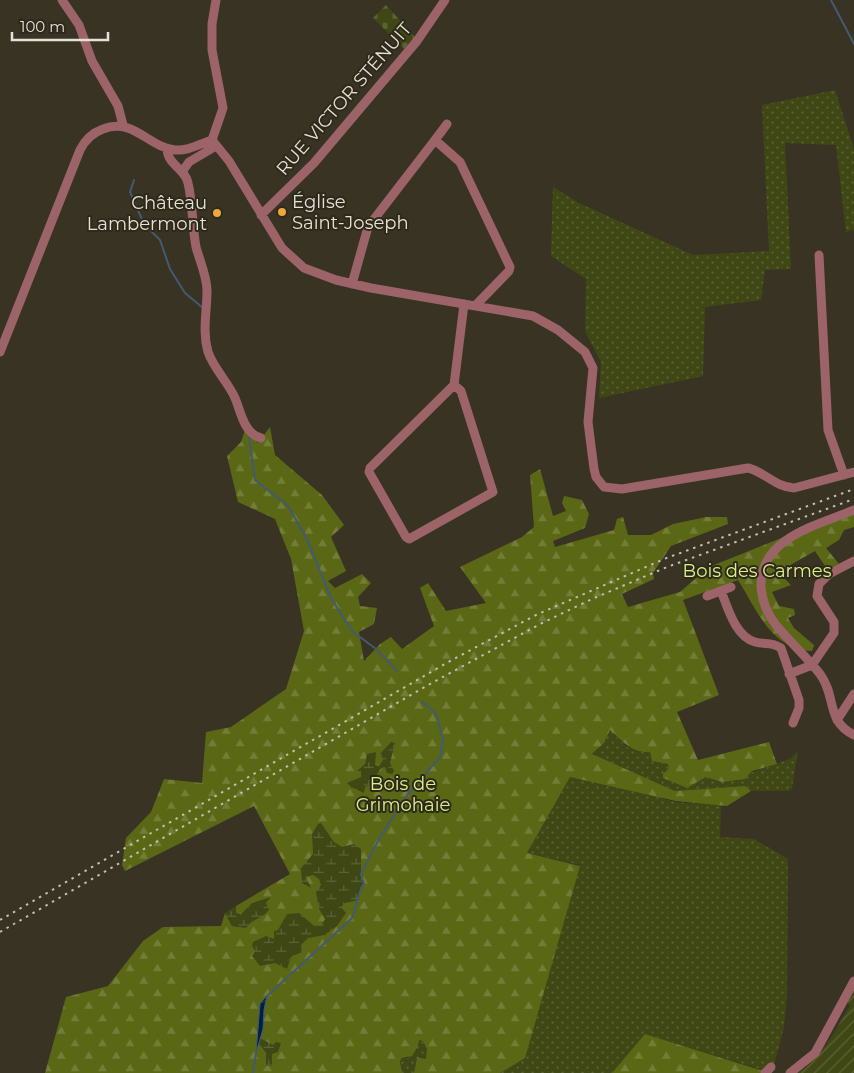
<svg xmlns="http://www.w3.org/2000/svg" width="854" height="1073" viewBox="0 0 854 1073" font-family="Montserrat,sans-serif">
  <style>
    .grass { fill: url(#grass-dots) }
    .forest { fill: url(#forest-firs) }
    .wetland { fill: url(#wetland-marsh) }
    .cemetery { fill: url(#cemetery-stones) }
    .garden { fill: url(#garden-furrows) }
    .water { fill: url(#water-ripples); stroke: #445972 }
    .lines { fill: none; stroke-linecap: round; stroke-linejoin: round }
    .stream { stroke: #445972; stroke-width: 2 }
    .minor { stroke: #9c6368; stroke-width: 9 }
    .rail { stroke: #c1beb3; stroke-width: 2; stroke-dasharray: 2.5 5; stroke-linecap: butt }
    .poi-dot { fill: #eda83b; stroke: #2e291a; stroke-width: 2 }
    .labels { text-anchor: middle; stroke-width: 4; stroke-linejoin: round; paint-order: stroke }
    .street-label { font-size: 18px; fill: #e4e1d7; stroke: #2e291a }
    .poi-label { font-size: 18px; fill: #e4e1d7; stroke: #2e291a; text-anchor: start }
    .park-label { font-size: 18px; fill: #daf187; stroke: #2e291a }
  </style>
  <defs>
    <pattern id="grass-dots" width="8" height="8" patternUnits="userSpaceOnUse" patternTransform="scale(1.25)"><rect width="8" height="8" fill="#3f4815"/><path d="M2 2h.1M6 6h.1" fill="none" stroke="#5b6236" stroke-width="1.8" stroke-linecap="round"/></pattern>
    <pattern id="forest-firs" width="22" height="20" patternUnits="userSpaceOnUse" patternTransform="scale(1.25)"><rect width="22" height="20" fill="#5a6816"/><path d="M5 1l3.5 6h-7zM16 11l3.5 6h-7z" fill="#727d37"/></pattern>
    <pattern id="wetland-marsh" width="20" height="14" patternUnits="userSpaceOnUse" patternTransform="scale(1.25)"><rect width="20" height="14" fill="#3f4815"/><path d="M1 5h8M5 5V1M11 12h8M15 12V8" fill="none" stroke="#5b6236"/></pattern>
    <pattern id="cemetery-stones" width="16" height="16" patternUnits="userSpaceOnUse" patternTransform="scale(1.25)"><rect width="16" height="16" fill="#3f4815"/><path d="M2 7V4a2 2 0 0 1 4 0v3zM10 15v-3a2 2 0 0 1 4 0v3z" fill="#5b6236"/></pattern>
    <pattern id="garden-furrows" width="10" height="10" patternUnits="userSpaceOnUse" patternTransform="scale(1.25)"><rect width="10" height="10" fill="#3f4815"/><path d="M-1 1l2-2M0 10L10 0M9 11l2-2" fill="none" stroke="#5b6236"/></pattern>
    <pattern id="water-ripples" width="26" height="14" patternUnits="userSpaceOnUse" patternTransform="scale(1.25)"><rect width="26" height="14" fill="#001f46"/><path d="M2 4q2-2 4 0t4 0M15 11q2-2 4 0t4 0" fill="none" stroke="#253f60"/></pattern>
  </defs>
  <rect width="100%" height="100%" fill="#393324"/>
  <path class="grass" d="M 835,90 L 854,149 L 854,230 L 846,232 L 836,145 L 785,143 L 791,269 L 765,270 L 761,300 L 705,307 L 703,376 L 599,398 L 601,362 L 585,331 L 586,279 L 551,256 L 553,187 L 579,203 L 693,255 L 769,251 L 762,105 Z
    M 610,730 L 627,747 L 650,752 L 652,761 L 668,764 L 669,768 L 663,774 L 663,778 L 687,788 L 706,777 L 722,782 L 777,764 L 791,758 L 798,751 L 792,788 L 789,791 L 751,791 L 745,786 L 675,791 L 592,755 L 604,743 Z
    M 570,777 L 646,788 C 663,806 697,803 721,804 L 720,837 L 754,839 L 788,859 L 787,997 L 784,1027 L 772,1073 L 645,1034 L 612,1073 L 500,1073 L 525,1057 L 580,865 L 527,853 Z
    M 418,1040 L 423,1040 L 428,1049 L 426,1060 L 417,1058 L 414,1073 L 402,1073 L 400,1061 L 402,1058 L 408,1058 Z"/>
  <path class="forest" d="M 270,427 L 275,455 L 322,495 L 344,525 L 331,537 L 346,571 L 328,581 L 335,588 L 362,574 L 371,583 L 358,597 L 360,606 L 377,608 L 374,624 L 359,632 L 364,661 L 380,644 L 391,637 L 402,649 L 434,626 L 420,588 L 428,583 L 446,611 L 486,603 L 460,567 L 522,537 L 534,527 L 530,475 L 540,469 L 553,516 L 566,511 L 562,503 L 564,496 L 582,500 L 589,514 L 585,528 L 553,541 L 555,547 L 614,530 L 617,519 L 623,517 L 628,535 L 651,535 L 673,524 L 706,517 L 727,517 L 728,524 L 671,546 L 653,573 L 654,579 L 622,594 L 628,607 L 680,592 L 709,567 L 854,509 L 854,527 L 844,530 L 839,540 L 826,548 L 839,564 L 827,569 L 815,551 L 785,568 L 780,574 L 791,585 L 772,592 L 779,606 L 794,609 L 795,615 L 788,618 L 794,628 L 814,645 L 812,651 C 771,649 757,610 738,580 L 683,600 L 719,695 L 677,712 L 698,760 L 769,742 L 777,764 L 752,771 L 745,779 L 722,782 L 706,777 L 687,788 L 663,778 L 663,774 L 669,768 L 668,764 L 652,761 L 650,752 C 632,753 623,742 610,730 L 604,743 L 592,754 L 675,791 L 745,786 L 751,791 L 727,806 L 676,801 L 570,777 L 527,853 L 580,866 L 525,1058 L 500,1073 L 414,1073 L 417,1058 L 426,1059 L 427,1049 L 423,1041 L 419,1040 L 418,1046 L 412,1056 L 402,1058 L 400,1061 L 402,1073 L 45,1073 L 66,997 L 108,986 L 143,941 L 163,927 L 221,926 L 225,913 L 232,926 L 246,927 L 251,921 L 258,918 L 247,908 L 241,915 L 236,913 L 236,906 L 290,874 L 254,806 L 125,871 L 122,865 L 126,838 L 151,812 L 164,779 L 202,783 L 206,732 L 231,727 L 286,689 L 304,631 L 291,559 L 275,519 L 238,502 L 227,456 L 241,442 L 245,430 L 258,443 Z
    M 645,1034 L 770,1073 L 612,1073 Z"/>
  <path class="wetland" d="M 391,742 L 395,743 L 390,763 L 394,771 L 392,774 L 387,773 L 385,767 L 381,768 L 377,774 L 376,784 L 365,787 L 364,793 L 351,787 L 347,783 L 361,777 L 361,771 L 357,771 L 365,764 L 367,754 L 376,752 L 375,765 L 379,766 L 383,760 L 380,754 Z
    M 321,823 L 334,842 L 342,847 L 354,844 L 361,849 L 361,879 L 364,883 L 360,888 L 359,900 L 345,903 L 341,907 L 346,913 L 337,926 L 325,935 L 308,938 L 301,945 L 302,952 L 291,957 L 287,969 L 275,963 L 260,966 L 252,956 L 255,951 L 252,946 L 253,942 L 266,936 L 274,939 L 274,931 L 278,930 L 287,914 L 299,913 L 313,925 L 321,926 L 325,919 L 319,909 L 316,892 L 321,885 L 319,879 L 313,875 L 306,877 L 311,888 L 302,883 L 301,868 L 313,854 L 312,834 L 318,824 Z
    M 271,897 L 266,903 L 269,910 C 262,919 253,918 246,928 L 232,926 L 225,913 L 236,906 L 236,913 L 241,915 L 252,903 Z
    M 260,1038 L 273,1045 L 276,1042 L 281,1043 L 278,1052 L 272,1054 L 272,1066 L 266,1066 L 266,1053 L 258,1042 Z"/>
  <path class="cemetery" d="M 386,5 L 415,37 L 404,49 L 373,18 Z"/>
  <path class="garden" d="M 854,989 L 854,1073 L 798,1073 C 825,1055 833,1032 850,1006 L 847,1001 Z"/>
  <path class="water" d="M 267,995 L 264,1010 L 263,1029 L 256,1053 L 260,1004 Z"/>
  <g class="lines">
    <path class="stream" d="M 831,0 L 854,44
      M 134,180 L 130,192 L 144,224 L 160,240 L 170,269 L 185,293 L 203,308
      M 249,436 L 255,480 L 288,506 L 306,537 L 331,598 L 352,631 L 376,649 L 397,671
      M 266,997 L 352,918 C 356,909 359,889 364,884 L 361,874 L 380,837 L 408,794 L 440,757 L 443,741 L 436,713 L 422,702
      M 253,1073 L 256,1053"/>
    <path class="minor" d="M 62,0 L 79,25 L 92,61 L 118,106 L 123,125
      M 212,140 L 229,161 L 282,248 L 304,268 L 336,280 L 371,288 L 533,316 L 558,330 L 585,352 L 593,368 L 588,422 L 594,469 L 596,477 L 604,487 L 622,489 L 748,468 C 765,472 775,487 794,488 L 854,472
      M 212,140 L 223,108 L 212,50 L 212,24 L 216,0
      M 435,140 L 447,124
      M 167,148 C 167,165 185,168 188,183 C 193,204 192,226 196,247 C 200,262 207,276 207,291 C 207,312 202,331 208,352 C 214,369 228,382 235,398 C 241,412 244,434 261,438
      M 182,172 L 189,162 L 216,146
      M 261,215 L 314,163 L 417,41 L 445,0
      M 819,255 L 828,430 L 844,475
      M 352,284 L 368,227 L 435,140 L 460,162 L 510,267 L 509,271 L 475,306
      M 0,352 L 80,150 C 85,140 92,133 103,129 C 133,117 148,147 175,150 C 189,151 199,144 212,140
      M 454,385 L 461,391 L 493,492 L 409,539 L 406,537 L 369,472 L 370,468 L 454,385 L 464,304
      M 854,510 C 818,525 759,538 761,587 C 762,601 768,615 776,625 C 790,642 807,657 820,674 C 837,697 825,720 854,735
      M 721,591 C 728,608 735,636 755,642 C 765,645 771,641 781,648 L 799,700 L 799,708 L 793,723
      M 707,596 L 731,587
      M 789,674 L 812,665 L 834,633 L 834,622 L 817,596 L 819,584 L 829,574 L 854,561
      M 837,720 L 854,694
      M 765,1073 L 771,1067
      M 790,1073 L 815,1053 L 854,981"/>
    <path class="rail" d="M 0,920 L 452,660 L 536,615 L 664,559 L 854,489
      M 0,932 L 430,684 L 542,623 L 592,599 L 667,567 L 854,499"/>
  </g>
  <g class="poi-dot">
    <circle cx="282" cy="212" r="5"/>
    <circle cx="217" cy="213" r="5"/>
  </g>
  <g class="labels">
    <g class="street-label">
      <text transform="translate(344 99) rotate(-49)" y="6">RUE VICTOR STÉNUIT</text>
    </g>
    <g class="poi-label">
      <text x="292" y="208">Église<tspan x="292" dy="21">Saint-Joseph</tspan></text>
      <text x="207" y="209" text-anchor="end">Château<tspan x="207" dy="21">Lambermont</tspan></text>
    </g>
    <g class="park-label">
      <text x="757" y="577">Bois des Carmes</text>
      <text x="403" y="790">Bois de<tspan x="403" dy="21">Grimohaie</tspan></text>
    </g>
  </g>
  <path d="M12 32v8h96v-8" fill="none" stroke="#e4e1d7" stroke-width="2.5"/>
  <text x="20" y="32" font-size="15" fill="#e4e1d7" stroke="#2e291a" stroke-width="4" paint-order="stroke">100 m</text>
</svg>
